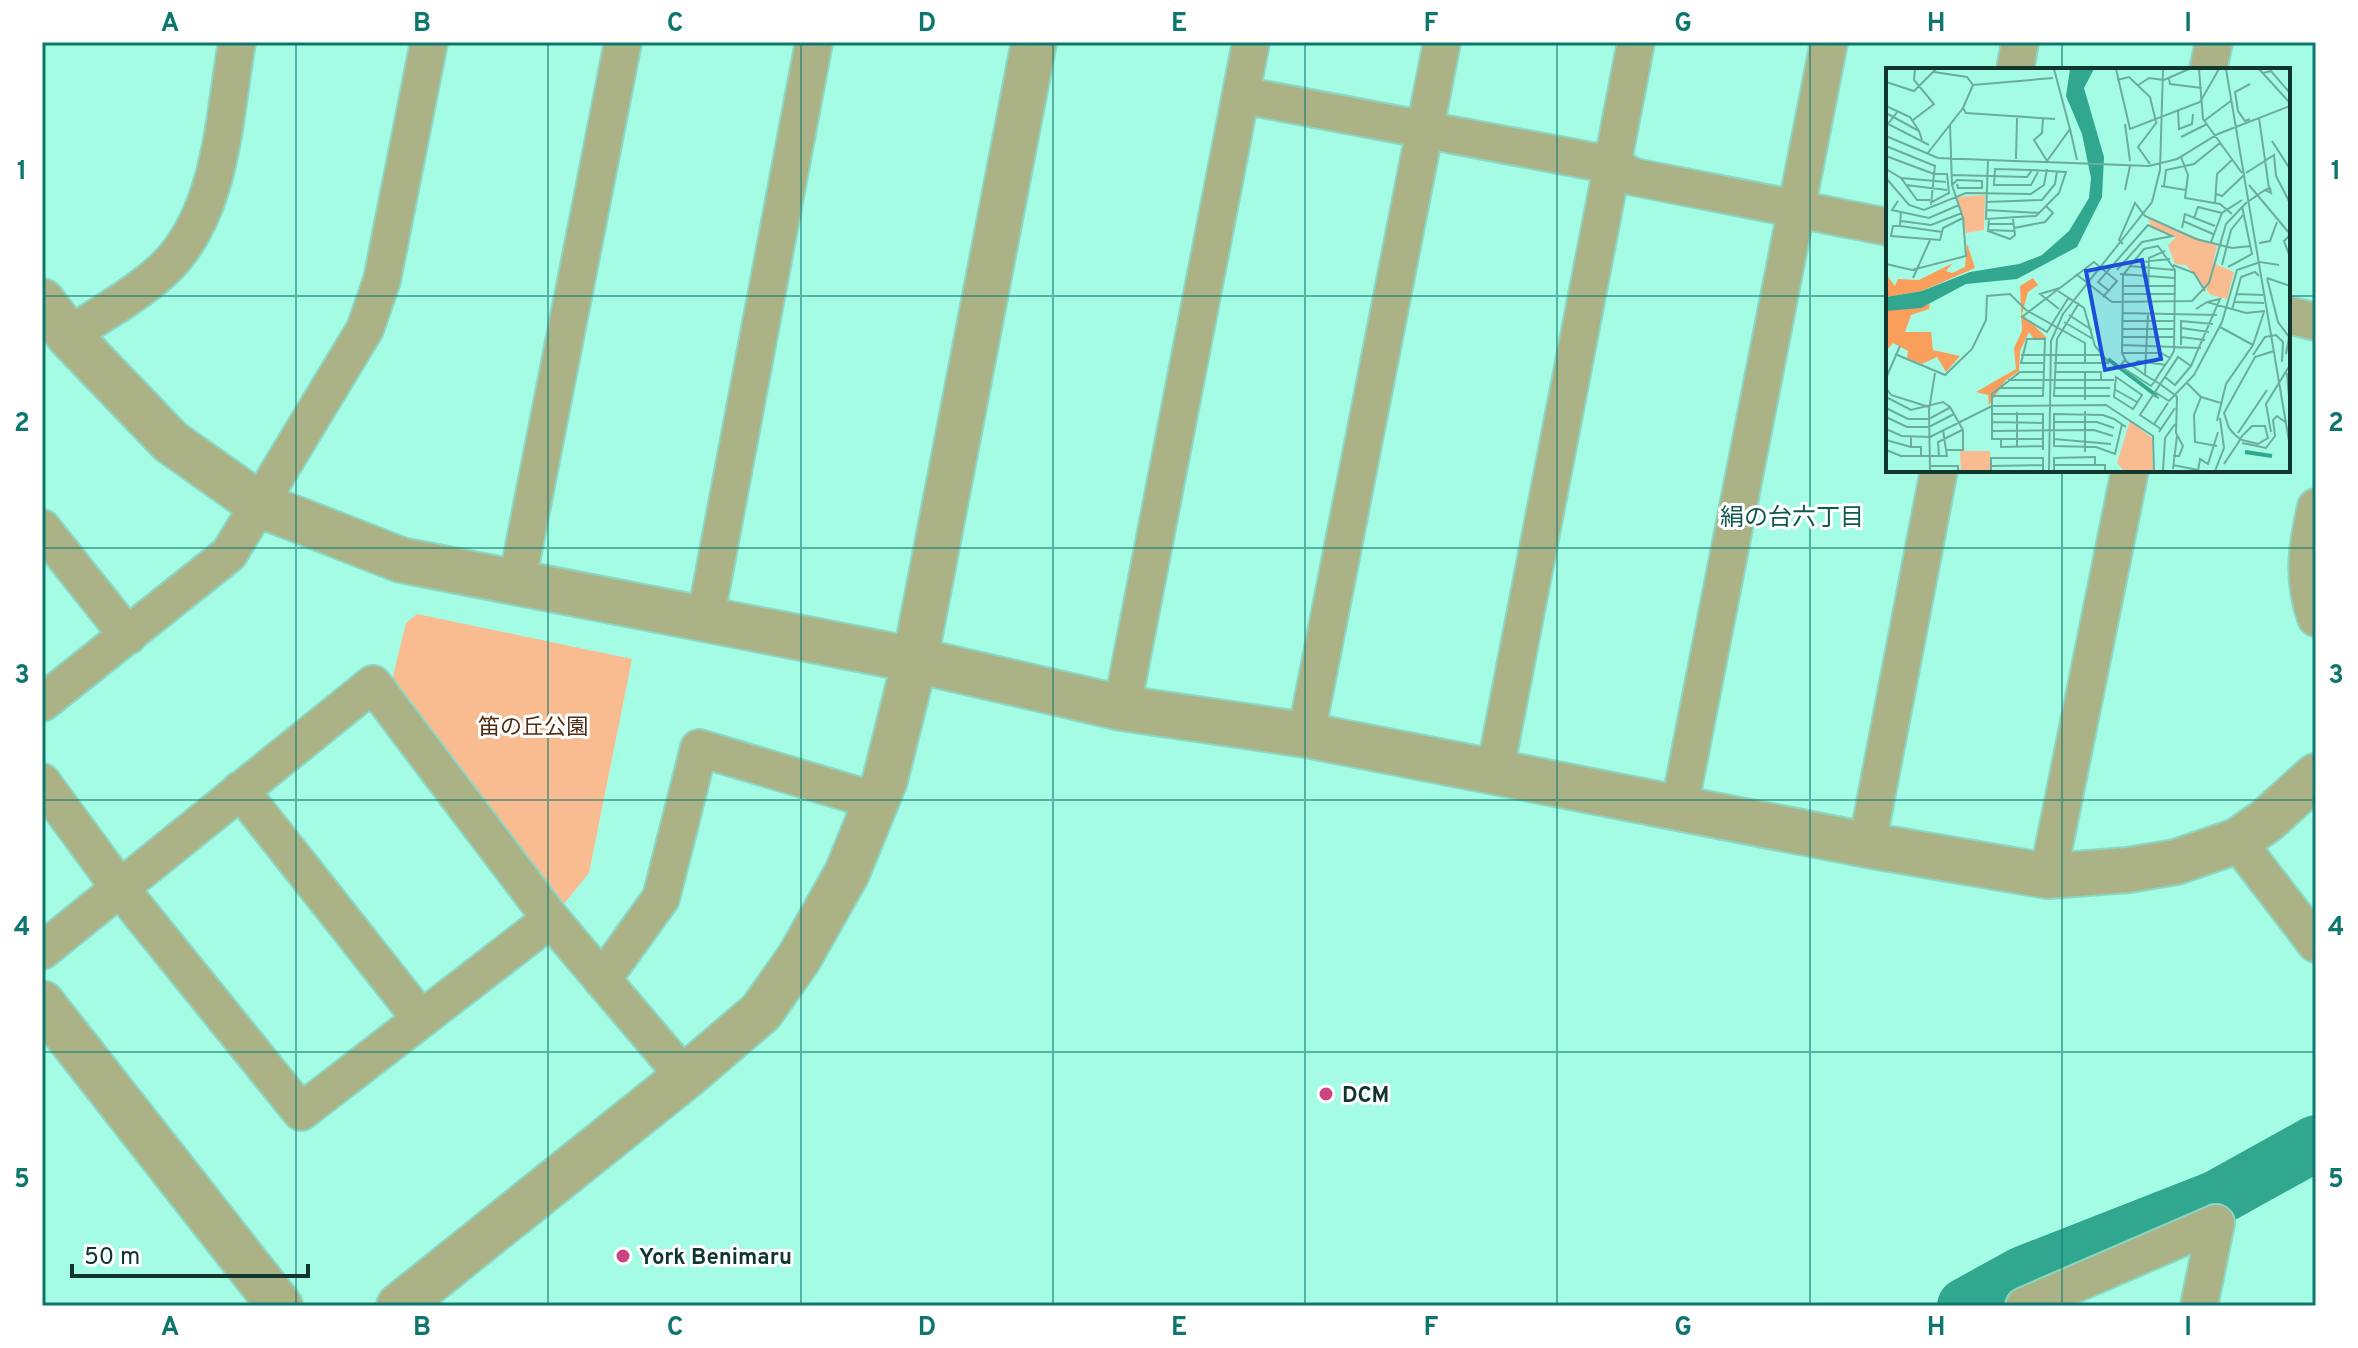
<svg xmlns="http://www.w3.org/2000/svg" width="2358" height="1348" viewBox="0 0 2358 1348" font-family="Overpass,'Noto Sans JP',sans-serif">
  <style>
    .green { fill: #f9bb90 }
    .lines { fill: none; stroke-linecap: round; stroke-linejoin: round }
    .river { stroke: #31a78f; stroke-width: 56 }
    .minor-casing { stroke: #8ad8c4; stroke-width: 40 }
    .tertiary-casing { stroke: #8ad8c4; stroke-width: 48 }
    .minor { stroke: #abb386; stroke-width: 36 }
    .tertiary { stroke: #abb386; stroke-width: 44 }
    .grid { fill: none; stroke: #0f766e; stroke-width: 2; stroke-opacity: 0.55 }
    .poi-dot { fill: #cc4583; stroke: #fff; stroke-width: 3 }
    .labels { text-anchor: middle; stroke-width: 6; stroke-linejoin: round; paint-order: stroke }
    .park-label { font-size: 22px; fill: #502c10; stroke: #fff }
    .poi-label { font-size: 22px; font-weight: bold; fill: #11362e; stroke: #fff; text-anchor: start }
    .neighbourhood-label { font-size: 24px; fill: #11594b; stroke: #fff }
    .inset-river { fill: none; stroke: #31a78f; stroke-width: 4 }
    .inset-road { fill: none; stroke: #6aad9c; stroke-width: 2 }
    .view { fill: #1d4ed8; fill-opacity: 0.15; stroke: #1d4ed8; stroke-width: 4 }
    .inset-edge { fill: none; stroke: #11362e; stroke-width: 4 }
    .neatline { fill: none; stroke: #0f766e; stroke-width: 3 }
    .grid-label { font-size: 26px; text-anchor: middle; font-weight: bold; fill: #0f766e }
  </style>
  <rect width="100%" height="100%" fill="#a5fce5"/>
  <path class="green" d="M 417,614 L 632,659 L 589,873 L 563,905 L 392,680 L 406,623 Z"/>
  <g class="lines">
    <path class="river" d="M 1965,1306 L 2023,1274 L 2217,1198 L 2316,1143"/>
    <g class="minor-casing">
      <path id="minor" d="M 2015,70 L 2020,42
        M 2208,70 L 2214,42
        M 1241,95 L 1612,165 L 1634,177 L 1888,227
        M 2288,315 L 2316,322
        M 69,336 C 100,314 138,294 165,268 C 222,213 224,116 237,42
        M 2316,507 C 2307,546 2302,580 2316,618
        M 42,528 L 128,636
        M 517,582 L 623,42
        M 705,621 L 814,42
        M 42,703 L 229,554 L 365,329 L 382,280 L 429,42
        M 1122,708 L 1251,42
        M 1306,735 L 1442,42
        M 1495,771 L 1636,42
        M 42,782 L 119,887 L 301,1112 L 551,919
        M 240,790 L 421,1019
        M 1679,809 L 1829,42
        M 2237,841 L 2316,944
        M 1867,845 L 1939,470
        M 2048,876 L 2130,470
        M 42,951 L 373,684 L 551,919 L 685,1077
        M 602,980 L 661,898 L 699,748 L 876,801
        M 2024,1306 L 2216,1223
        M 2199,1306 L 2216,1223"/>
    </g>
    <g class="tertiary-casing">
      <path id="tertiary" d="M 42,301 L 69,336 L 171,442 L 260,505 L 401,560 L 915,660 L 1122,708 L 1306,735 L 1867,845 L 2048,876 L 2128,870 L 2176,862 L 2237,841 L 2266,821 L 2316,776
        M 42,1003 L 280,1306
        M 399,1306 L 685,1077 L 761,1012 L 799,958 L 847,873 L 885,780 L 915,660 L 1034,42"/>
    </g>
    <use href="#minor" class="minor"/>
    <use href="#tertiary" class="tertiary"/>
  </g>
  <path class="grid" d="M 296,42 L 296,1306M 548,42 L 548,1306M 801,42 L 801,1306M 1053,42 L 1053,1306M 1305,42 L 1305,1306M 1557,42 L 1557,1306M 1810,42 L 1810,1306M 2062,42 L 2062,70M 42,296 L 1888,296M 2288,296 L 2316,296M 2062,470 L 2062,1306M 42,548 L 2316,548M 42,800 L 2316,800M 42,1052 L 2316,1052"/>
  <g class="poi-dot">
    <circle cx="1326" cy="1094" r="8"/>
    <circle cx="623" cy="1256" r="8"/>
  </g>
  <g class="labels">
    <g class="park-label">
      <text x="533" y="734">笛の丘公園</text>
    </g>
    <g class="poi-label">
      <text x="1342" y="1102">DCM</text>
      <text x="639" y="1264">York Benimaru</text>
    </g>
    <g class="neighbourhood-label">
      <text x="1792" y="525">絹の台六丁目</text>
    </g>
  </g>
  <g transform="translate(1886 68)">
    <rect width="404" height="404" fill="#a5fce5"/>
    <path d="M 99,127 L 98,162 L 80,165 L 71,129 ZM 261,149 L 331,178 L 327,195 L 348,204 L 341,231 L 325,227 L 300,197 L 289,196 L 282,177 L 290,169 L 267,161 ZM 244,353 L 266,370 L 267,403 L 238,403 L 231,395 ZM 74,383 L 104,383 L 104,403 L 75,403 Z" fill="#f9bb90"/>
    <path d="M 81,175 L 89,200 L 36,223 L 0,229 L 0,206 L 9,218 L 12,211 L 33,212 L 67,195 L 60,203 L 66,205 L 79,199 ZM 147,210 L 152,217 L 142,224 L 136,246 L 161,270 L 147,270 L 143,264 L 134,283 L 133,303 L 119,313 L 103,337 L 102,327 L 90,324 L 130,301 L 128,280 L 136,263 L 134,218 ZM 44,236 L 43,241 L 25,247 L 19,264 L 45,264 L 47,282 L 74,288 L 60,304 L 51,289 L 36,296 L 21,290 L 22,283 L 7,275 L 0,283 L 0,243 Z" fill="#f99e5b"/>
    <path d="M 184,1 L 208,1 L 198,20 L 218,89 L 216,129 L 191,179 L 131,211 L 80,216 L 35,240 L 0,243 L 0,229 L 36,223 L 84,204 L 133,196 L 156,187 L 183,163 L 203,130 L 205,110 L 196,66 L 180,28 Z" fill="#31a78f"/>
    <path class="inset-river" d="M 222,291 L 271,328M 359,384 L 386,388"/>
    <path class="inset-road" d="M 230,1 L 244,61 L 314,34 L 333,1M 313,1 L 317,51 L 356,105M 340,1 L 404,379M 373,1 L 404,35M 48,4 L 81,9 L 87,17 L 167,10M 377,5 L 385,3 L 404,25M 283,11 L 284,16 L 316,20M 231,12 L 243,9 L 264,29 L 270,54M 0,14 L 28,23 L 50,1M 364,16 L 349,24 L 352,43 L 359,53 L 364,51M 251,18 L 263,10 L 278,12 L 303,1M 0,38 L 24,49 L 33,63M 77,40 L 80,45 L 169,51M 12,43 L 2,56 L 43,77M 292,43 L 293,61 L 306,56 L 307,46M 0,45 L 33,63 L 36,72M 373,50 L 383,120M 157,51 L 156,65 L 148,72 L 161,93M 27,52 L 48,36 L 28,12 L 29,1M 318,53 L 346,32M 239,56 L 244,93M 184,61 L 191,92M 0,68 L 52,90 L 263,98 L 291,91 L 332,66 L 404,38M 295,69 L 321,56M 386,73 L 404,101M 0,78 L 49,98 L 48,106 L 61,106 L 63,125 L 44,135M 41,86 L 77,40 L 87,17M 0,88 L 48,106 L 45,137M 295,89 L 302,107 L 299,130 L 334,136 L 346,146M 130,91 L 131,50M 102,92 L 100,151 L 150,148 L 173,125 L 180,104 L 146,102 L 109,101 L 108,117 L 145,117 L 153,102M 161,93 L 184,61 L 168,1M 264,96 L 252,79 L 271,54M 0,101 L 15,110 L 31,132 L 44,132M 360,105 L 388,87 L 390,108 L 404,135M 66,107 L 141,109 L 146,102M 0,110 L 23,137 L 38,142 L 80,125 L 145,126 L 158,117 L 161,101M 15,110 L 60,114M 20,117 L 61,122M 66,117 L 71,112 L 96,113 L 96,120 L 72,120 L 71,116M 363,117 L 404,166M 275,118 L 300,122M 278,118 L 280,102 L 308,96 L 334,75M 239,122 L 244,98M 330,126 L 336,128 L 358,107M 12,133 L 6,142 L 15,144 L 14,158 L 7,158 L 5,168 L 54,172 L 57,160 L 77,150M 363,133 L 379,122 L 385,125 L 384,120 L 379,122M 100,134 L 156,132 L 169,116 L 171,103M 329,135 L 331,106 L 346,92M 100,142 L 154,145M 15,144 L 43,150 L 73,137M 308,150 L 312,139 L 336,145M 103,151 L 102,163 L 124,171 L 129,167 L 127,151M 15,153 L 45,157 L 76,145M 297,153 L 327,166M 102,156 L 127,156M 14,158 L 56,164M 128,160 L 159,154 L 167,145 L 160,138M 296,160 L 299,146 L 329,158M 102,162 L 129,163M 404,167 L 398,173 L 404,189M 325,174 L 336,145 L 356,132M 373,175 L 384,173 L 391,154M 237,176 L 233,172 L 249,135 L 259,148 L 310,171 L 346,180 L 365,178M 249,190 L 255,194 L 284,191M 0,196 L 26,202 L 80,188 L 77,150 L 66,117 L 64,56M 287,197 L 308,205 L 319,223M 336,197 L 345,162 L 357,147M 243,198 L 289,202M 342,199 L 366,186 L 356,138M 190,206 L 226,234 L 306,233 L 323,215 L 340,156 L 361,134M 234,206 L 289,210M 27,210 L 44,172M 381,210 L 392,254 L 403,269 L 400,286M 381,210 L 404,218M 236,218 L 289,218M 222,222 L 212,214 L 262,157 L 286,168 L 256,174 L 231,202M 172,223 L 198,240 L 209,278 L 223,295M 236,226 L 289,226M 262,226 L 263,190 L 279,183M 350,226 L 377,227M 183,229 L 161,264 L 136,249 L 208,194 L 231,213 L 217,229M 349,234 L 378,235M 193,235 L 171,271 L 168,328 L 224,328M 173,241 L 154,226 L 174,220M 310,241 L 321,234 L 360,245 L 379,243M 346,242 L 355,209 L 369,204 L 373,208M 236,245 L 331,247M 183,247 L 206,262M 236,253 L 289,253M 295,253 L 327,256M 178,254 L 207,271M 334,259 L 367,277M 295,260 L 323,264M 236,261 L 289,261M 236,269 L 289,269M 295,269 L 319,272M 236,277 L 315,280M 295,277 L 295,252M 236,285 L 275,285 L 284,290M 9,286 L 59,307 L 86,281 L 100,252 L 101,228 L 124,226 L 140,242 L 199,275 L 199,294M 135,287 L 217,287M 367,287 L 379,269 L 390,267 L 397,274 L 396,294M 239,292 L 234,298 L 265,318 L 269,313 L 273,306 L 284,290 L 288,283 L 289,202 L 272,178 L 258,181 L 237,207 L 236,285 L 240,293 L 259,307 L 274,316 L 289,327 L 291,329 L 290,365 L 297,378 L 293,388 L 287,388M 168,295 L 223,295M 246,298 L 252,293 L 280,297M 305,298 L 292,289 L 269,324 L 283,333 L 308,307 L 336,254 L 351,202 L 374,194 L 393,197M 157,304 L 134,304 L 106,326 L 106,371 L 157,371M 168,304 L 215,304 L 215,312M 199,304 L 199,332M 401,305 L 404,341M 259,307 L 262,245M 230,309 L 256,327 L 247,341 L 228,329 ZM 279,309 L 289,317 L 305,298 L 334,231 L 321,234M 0,310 L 14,278M 122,312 L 228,312M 301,315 L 315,329 L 335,335M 0,320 L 5,327 L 43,339M 113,320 L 157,320M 168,320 L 224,320M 228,321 L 251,334M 106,328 L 157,328 L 159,271 L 141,271 L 135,295 L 157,295M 0,329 L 25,342 L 57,334 L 64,339 L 77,362 L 77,382 L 61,382M 315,329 L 308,347 L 309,374 L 331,378M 273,330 L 267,327 L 254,347 L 275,361M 0,340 L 22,351 L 43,351 L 65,339M 199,343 L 199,384M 131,344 L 131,379M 106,346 L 157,346 L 157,382M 0,349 L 21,359 L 43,359 L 68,346M 331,353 L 340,316 L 367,277 L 378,244M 106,354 L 157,355M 168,354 L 211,354 L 228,360M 236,356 L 229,386 L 210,379 L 168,378 L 168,346 L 217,347 L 228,351 L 240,359M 268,356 L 282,335M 0,361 L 16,368 L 44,369 L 106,338 L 220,337 L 267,368 L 268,403M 106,363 L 208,362 L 227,368M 273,364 L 289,340M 385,364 L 380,336 L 404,297M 352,365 L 381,322M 25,369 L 25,379 L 35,379 L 35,387M 115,371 L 115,379 L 157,378M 168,371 L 225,376M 0,372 L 25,379M 356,375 L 380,380 L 389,368 L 387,352 L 391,348 L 399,354M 0,382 L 15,388 L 61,388 L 57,362M 53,388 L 52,374 L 76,362M 338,396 L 352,375 L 356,368 L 366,358 L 379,358 L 382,370 L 372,376 L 356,372 L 349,367 L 343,360 L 338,345 L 369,289 L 388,283M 168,397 L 219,397 L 219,403M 287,397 L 312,402M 44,398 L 72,398 L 72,403M 105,398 L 157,397M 287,401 L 291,368M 44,403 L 43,342 L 49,305M 105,403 L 105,390 L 157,390 L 157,403M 163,403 L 165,273 L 177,246 L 266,134 L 274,102 L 277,1M 168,403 L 168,390 L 209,389 L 209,397M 277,403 L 279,370 L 289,356M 312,403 L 314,391 L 322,396 L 332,364M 329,403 L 338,380 L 334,350"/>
    <path class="view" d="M 256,192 L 275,291 L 219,302 L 200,203 Z"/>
    <rect width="404" height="404" class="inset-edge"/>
  </g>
  <rect width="2358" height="1348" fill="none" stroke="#ffffff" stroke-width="88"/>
  <path d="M72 1264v12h236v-12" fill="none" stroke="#11362e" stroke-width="4"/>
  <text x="84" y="1264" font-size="24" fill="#11362e" stroke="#ffffff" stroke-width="6" paint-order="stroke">50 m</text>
  <rect x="44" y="44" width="2270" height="1260" class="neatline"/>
  <g class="grid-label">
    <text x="170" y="31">A</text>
    <text x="422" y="31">B</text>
    <text x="675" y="31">C</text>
    <text x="927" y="31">D</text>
    <text x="1179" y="31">E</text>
    <text x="1431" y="31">F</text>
    <text x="1683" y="31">G</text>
    <text x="1936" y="31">H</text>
    <text x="2188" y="31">I</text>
    <text x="22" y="179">1</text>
    <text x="2336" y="179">1</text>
    <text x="22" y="431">2</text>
    <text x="2336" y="431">2</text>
    <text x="22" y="683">3</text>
    <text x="2336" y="683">3</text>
    <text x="22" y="935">4</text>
    <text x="2336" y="935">4</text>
    <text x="22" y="1187">5</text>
    <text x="2336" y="1187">5</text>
    <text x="170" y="1335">A</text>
    <text x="422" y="1335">B</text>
    <text x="675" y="1335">C</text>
    <text x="927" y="1335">D</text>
    <text x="1179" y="1335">E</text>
    <text x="1431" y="1335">F</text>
    <text x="1683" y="1335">G</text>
    <text x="1936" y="1335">H</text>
    <text x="2188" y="1335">I</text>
  </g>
</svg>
